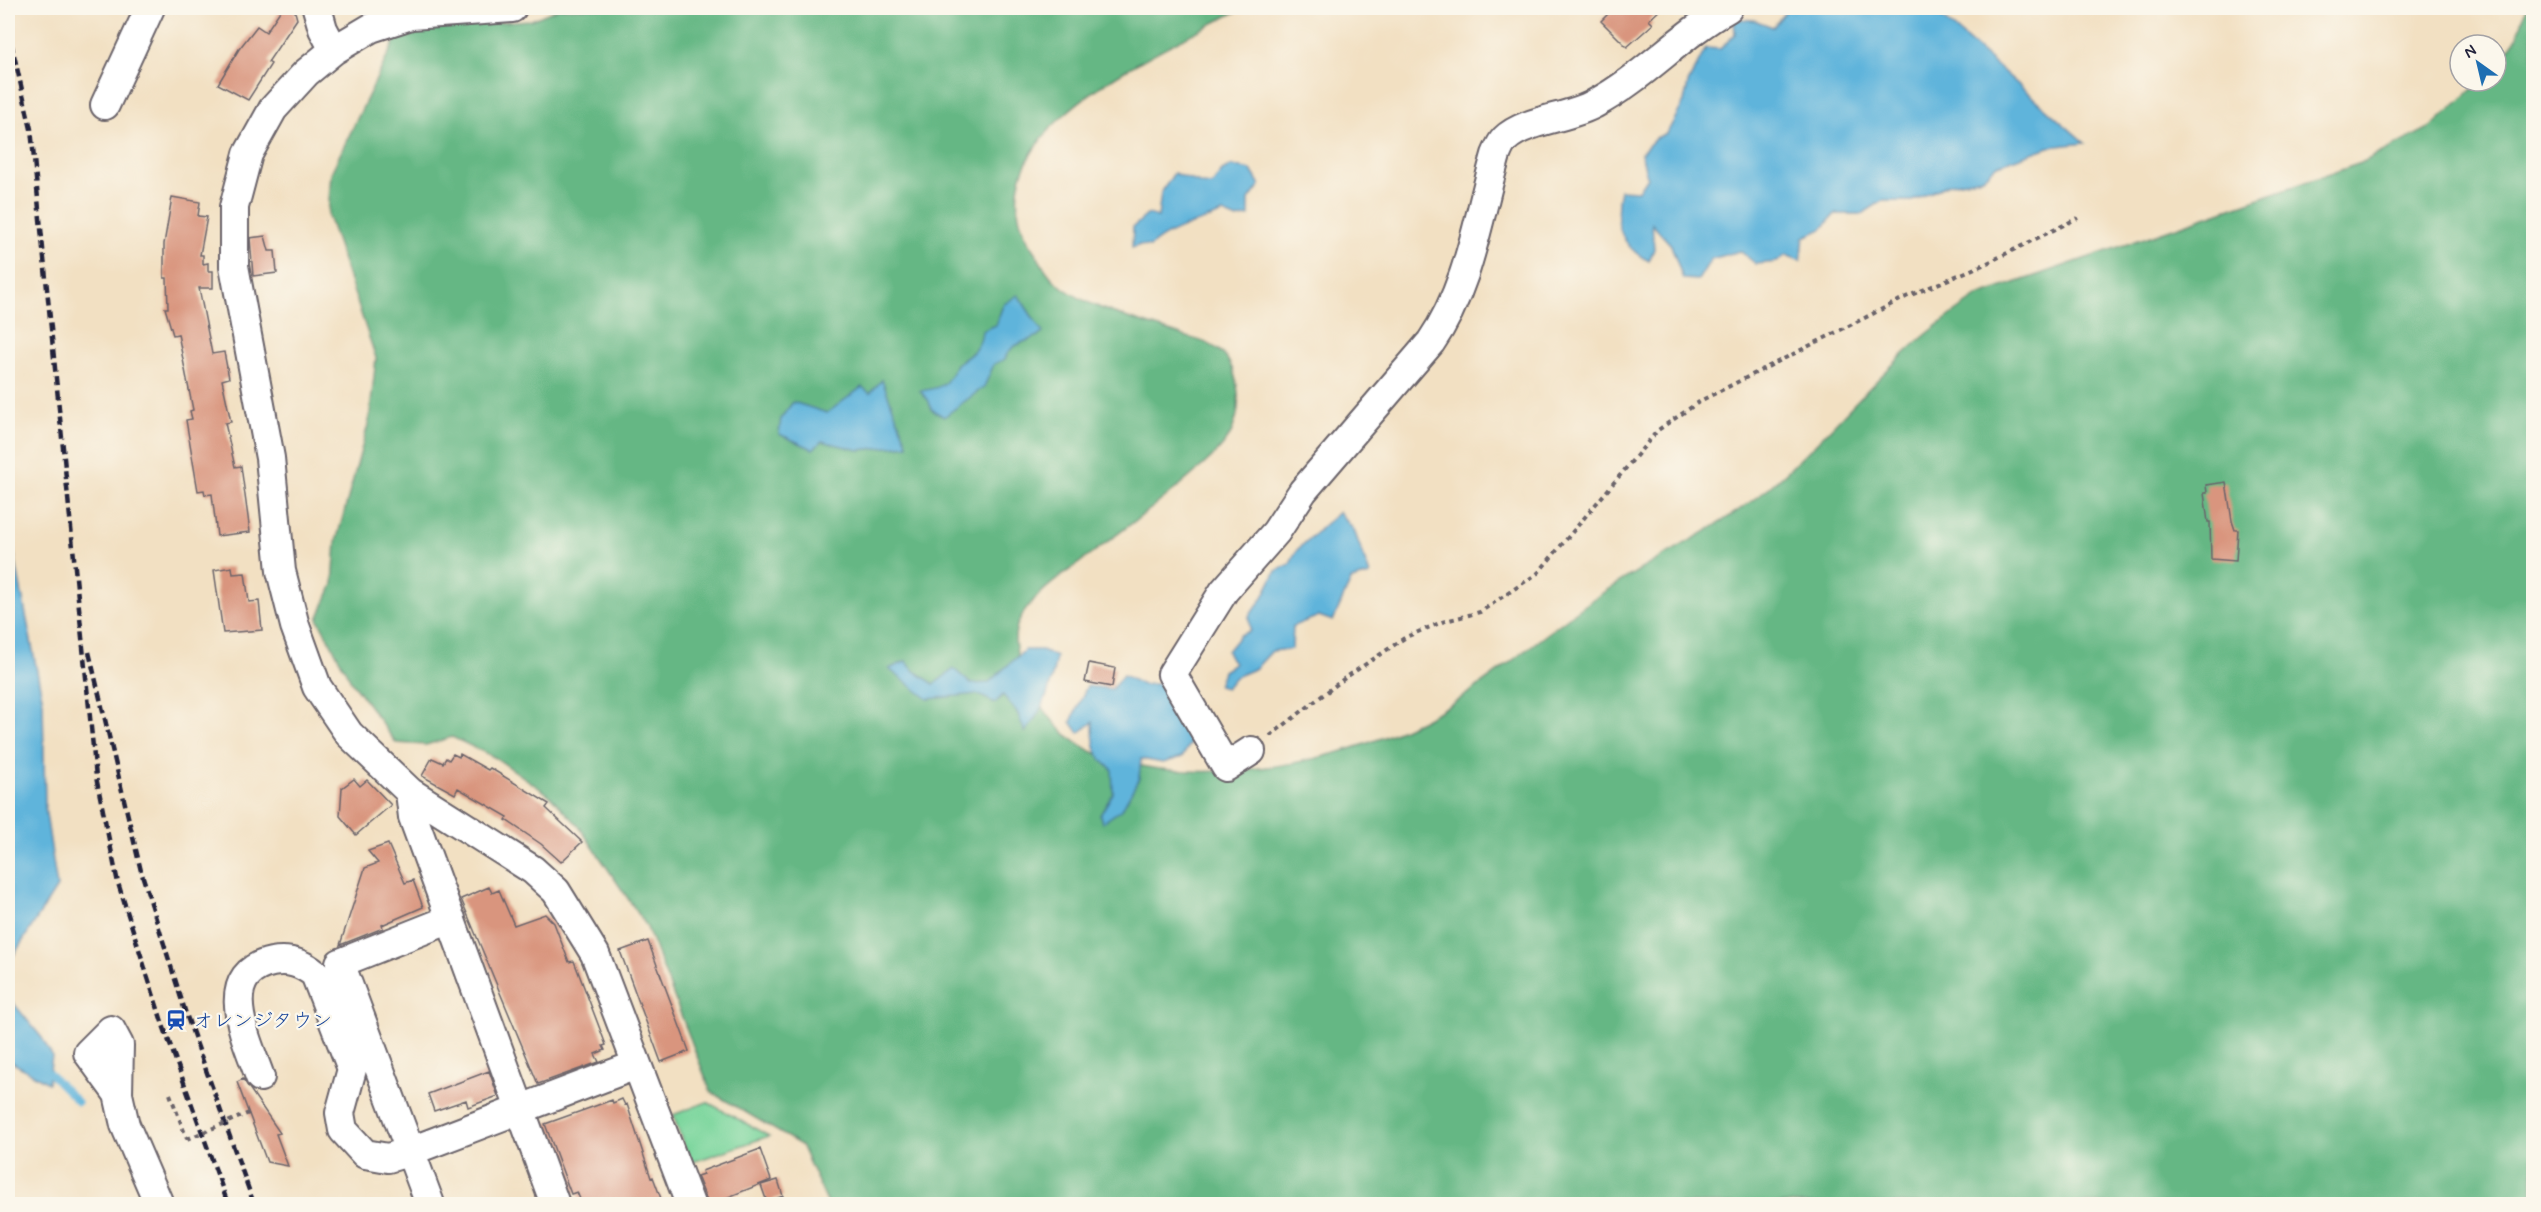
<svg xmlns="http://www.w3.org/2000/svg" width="2541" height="1212" viewBox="0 0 2541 1212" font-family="Mynerve,'Klee One',sans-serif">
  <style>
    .green { fill: #7cd69d; stroke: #4f7c6c; stroke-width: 1.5 }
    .forest { fill: #65b784; stroke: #446c60; stroke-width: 1.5 }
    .water { fill: #5fb4db; stroke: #406b8b; stroke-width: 1.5 }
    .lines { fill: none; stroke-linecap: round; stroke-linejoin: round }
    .stream { stroke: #5fb4db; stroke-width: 7 }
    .building { fill: #d9957e }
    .minor-casing { stroke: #6b646a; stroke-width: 32 }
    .path { stroke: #6b646a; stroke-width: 4; stroke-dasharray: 4.5 4.5; stroke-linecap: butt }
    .minor { stroke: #fff; stroke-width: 28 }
    .rail { stroke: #22223b; stroke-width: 4.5; stroke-dasharray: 9 4.5; stroke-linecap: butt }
    .path-bridge { stroke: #6b646a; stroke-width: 4; stroke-dasharray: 4.5 4.5; stroke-linecap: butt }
    .labels { text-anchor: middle; stroke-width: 4.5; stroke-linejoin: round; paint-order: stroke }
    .transit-label { font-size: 20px; fill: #164399; stroke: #fbf7ec; text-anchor: start }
  </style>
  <rect width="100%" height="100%" fill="#fbf7ec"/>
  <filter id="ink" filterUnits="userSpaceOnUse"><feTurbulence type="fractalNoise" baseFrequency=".0167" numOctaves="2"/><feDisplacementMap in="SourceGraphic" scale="12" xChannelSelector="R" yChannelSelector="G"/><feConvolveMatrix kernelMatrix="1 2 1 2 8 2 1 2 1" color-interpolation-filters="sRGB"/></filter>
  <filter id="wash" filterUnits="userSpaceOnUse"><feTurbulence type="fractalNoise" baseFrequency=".008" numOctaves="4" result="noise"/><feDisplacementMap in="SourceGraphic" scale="24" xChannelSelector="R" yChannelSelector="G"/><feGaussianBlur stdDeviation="1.35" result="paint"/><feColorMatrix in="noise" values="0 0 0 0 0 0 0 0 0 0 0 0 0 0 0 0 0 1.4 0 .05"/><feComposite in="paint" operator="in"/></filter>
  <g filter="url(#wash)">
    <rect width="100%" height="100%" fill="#f2e0c2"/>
    <path class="green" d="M 707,1102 L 769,1136 L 690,1163 L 673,1115 Z"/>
    <path class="forest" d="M 560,8 L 1243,8 C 1164,50 954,135 1036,254 C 1041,263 1047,274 1055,281 C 1085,309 1144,322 1184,336 C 1193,339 1206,341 1214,347 C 1238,361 1243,401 1234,425 C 1229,443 1214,455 1201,467 C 1166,499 1128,526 1090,555 C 1067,572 1031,595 1019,621 C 1008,643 1023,673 1034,693 C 1053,727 1076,749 1114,760 C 1221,790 1366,759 1458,700 C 1507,668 1550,629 1598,596 C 1655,557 1720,529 1772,485 C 1819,445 1858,396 1903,355 C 1927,332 1953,313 1980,295 L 2361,163 L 2431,127 L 2481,81 L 2496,81 L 2496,67 L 2518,36 L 2526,8 L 2533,8 L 2533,1204 L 828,1204 L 801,1145 L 711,1092 L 646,925 L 578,825 L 549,795 L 496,758 L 452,737 L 426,745 L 396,743 L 351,681 L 318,619 L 333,584 L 336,542 L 369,421 L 376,358 L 328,216 L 331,173 L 401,28 L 531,20 Z"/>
    <path class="water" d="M 1788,8 L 1931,8 L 2085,143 L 2049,147 L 1997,165 L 1982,178 L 1949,184 L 1912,201 L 1882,201 L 1862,214 L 1835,214 L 1822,229 L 1804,237 L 1801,261 L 1786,255 L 1777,262 L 1756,264 L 1740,251 L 1711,259 L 1698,280 L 1683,279 L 1671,245 L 1652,224 L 1654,249 L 1649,261 C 1619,246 1613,221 1620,190 L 1638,191 L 1647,177 L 1641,153 L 1656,138 L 1667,133 L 1684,102 L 1688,83 L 1706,48 L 1720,49 L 1735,34 L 1734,19 L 1754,20 L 1773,27 Z
      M 1231,166 L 1251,170 L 1260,185 L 1249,200 L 1249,216 L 1237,219 L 1223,213 C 1198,224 1170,228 1150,247 L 1140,245 L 1132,248 L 1133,227 L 1148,214 L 1158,217 L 1161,193 L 1174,173 L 1202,184 L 1212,185 L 1222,171 Z
      M 1018,295 L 1043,333 C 1031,342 1011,341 1005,359 L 994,364 L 984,387 L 949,413 L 944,417 L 931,409 L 929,401 L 920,391 C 943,388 947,385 956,364 C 970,356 981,348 982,331 L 996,325 L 1003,305 Z
      M 882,380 L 908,445 L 859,450 L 822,441 L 813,449 L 779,434 L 781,418 L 793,402 L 827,413 L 862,387 L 870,393 Z
      M 1339,512 L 1354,530 L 1370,575 L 1351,580 L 1333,621 L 1319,616 L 1293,626 L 1292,649 L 1272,651 L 1256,668 L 1235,677 L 1226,688 L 1218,686 L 1223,671 L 1234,664 L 1227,651 L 1240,635 L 1250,631 L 1249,616 L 1262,599 L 1276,571 L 1290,564 L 1297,550 Z
      M 8,531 L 11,538 L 43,702 L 45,807 L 57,887 L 8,964 Z
      M 1025,650 L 1042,650 L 1056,657 C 1051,687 1045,708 1025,732 L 1017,712 L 1003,695 L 995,703 L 977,694 L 928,699 L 889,669 L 906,661 L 914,671 L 934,684 L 954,669 L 971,684 L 988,683 Z
      M 1123,675 L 1143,685 L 1164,683 L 1195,736 L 1182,757 L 1163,763 L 1141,759 L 1139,778 L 1122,809 L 1102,823 L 1100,815 L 1113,793 L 1112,769 C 1094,758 1093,743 1093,722 L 1079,733 L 1071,722 L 1087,686 L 1112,689 Z
      M 8,992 L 10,999 L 42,1038 L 52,1056 L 48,1083 L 8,1060 Z"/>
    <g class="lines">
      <path class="stream" d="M 44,1068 L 78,1102"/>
    </g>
    <g id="blocks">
      <path class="building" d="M 282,8 L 294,8 L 297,19 L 268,62 L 271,64 L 248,100 L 218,84 L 239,49 L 257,26 L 266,32 Z
        M 1614,8 L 1662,8 L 1649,20 L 1653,24 L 1627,47 L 1601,21 Z
        M 172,197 L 200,202 L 198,216 L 207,217 L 200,255 L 203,255 L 203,264 L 208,263 L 208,271 L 213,271 L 213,288 L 199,288 L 212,354 L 224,352 L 229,378 L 222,380 L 231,422 L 225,423 L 235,467 L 241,466 L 250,532 L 217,536 L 212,494 L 205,495 L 204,490 L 198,491 L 186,420 L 192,419 L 190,411 L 193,410 L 178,334 L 173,335 L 165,308 L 168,308 L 167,278 L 164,278 L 164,244 Z
        M 265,236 L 269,251 L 275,251 L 277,273 L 253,276 L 250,238 Z
        M 2226,482 L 2232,521 L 2235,530 L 2238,530 L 2236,561 L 2211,559 L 2210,522 L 2208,522 L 2204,493 L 2207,493 L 2206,485 Z
        M 232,567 L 233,574 L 245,573 L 249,602 L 259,601 L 262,630 L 223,633 L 214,570 Z
        M 1089,663 L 1115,668 L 1112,687 L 1085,682 Z
        M 453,754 L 459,757 L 460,754 L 488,770 L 490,768 L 549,804 L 546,808 L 582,842 L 561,862 L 541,844 L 506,820 L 508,817 L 458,788 L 455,794 L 422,776 L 432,758 L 443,763 L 446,758 L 449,760 Z
        M 354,779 L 360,786 L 367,780 L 391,805 L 356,835 L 340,816 L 342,788 Z
        M 388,844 L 405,883 L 413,880 L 423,907 L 382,925 L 383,928 L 340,945 L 365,868 L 378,863 L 368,851 Z
        M 489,887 L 492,893 L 499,890 L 514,925 L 545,914 L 554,923 L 569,962 L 574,961 L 606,1045 L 603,1046 L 605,1050 L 595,1054 L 599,1062 L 538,1084 L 461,899 Z
        M 648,941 L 689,1051 L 661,1062 L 620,951 Z
        M 489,1071 L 498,1096 L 468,1107 L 466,1100 L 434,1111 L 428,1094 Z
        M 243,1079 L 280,1133 L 276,1134 L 288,1166 L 267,1162 L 237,1082 Z
        M 622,1099 L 625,1105 L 627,1104 L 651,1178 L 653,1177 L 663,1204 L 582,1204 L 577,1192 L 571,1194 L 545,1124 L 612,1100 L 613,1103 Z
        M 760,1149 L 771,1180 L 711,1204 L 707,1201 L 697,1176 L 703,1174 L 702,1171 Z
        M 778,1180 L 783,1196 L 767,1202 L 761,1185 Z"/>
    </g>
  </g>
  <g filter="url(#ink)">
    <use href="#blocks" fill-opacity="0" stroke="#6b646a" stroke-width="1.5"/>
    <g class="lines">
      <g class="minor-casing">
        <path id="minor" d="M 317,8 L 323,29 L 334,50
          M 512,8 L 411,15 L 371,28 L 334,50 L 306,73 L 273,109 L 248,154 L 234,207 L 234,266 L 270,458 L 281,571 L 295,626 L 317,687 L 349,734 L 410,792 L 533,870 L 556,891 L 595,954 L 690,1204
          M 105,105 L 150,8
          M 1251,751 L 1226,767 L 1172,674 L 1224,591 L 1276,532 L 1303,491 L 1431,342 C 1469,287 1478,218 1496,155 C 1498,150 1501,143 1505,139 C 1524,120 1570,118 1594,104 C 1643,78 1680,35 1728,8
          M 410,792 L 413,817 L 555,1204
          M 260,1077 C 248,1042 213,974 272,962 C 289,959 302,963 315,974 L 352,1069 L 340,1113 L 343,1130 L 365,1154 L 388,1158 L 411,1151 L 636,1065
          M 118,1094 L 119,1045 L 111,1030 L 88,1053 L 118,1094 L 125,1125 L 159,1204
          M 430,1204 L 340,963 L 451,919"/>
      </g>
      <path class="path" d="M 1270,736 L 1345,678 L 1406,637 L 1442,622 L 1480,612 L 1538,573 L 1658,430 L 1702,400 L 1906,297 L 1985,264 L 2078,218
        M 170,1094 L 187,1139"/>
      <use href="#minor" class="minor"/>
      <path class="rail" d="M 8,29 L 31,129 L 96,777 L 118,883 L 163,1025 L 228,1204
        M 89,652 L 141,871 L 186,1014 L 254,1204"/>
      <path class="path-bridge" d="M 187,1139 L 249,1113"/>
    </g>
  </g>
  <defs>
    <g id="station-bare" transform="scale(1.62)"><path d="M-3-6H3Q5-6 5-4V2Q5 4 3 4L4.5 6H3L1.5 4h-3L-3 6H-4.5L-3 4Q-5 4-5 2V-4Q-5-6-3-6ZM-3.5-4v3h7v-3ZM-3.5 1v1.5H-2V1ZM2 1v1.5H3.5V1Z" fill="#1a4fb4" stroke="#fbf7ec" stroke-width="2.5" paint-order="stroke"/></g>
  </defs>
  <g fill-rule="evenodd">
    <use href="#station-bare" x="176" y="1020"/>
  </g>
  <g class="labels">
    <g class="transit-label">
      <text x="193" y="1027">オレンジタウン</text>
    </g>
  </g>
  <rect width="2541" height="1212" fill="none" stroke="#fbf7ec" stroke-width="30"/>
  <g transform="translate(2478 63) rotate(326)"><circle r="28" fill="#fbf7ec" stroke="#a4a2a5" stroke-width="1.5"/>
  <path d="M0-4.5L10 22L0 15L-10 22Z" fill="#1f6fb2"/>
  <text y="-9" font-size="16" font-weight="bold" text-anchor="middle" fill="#22223b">N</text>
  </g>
</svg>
